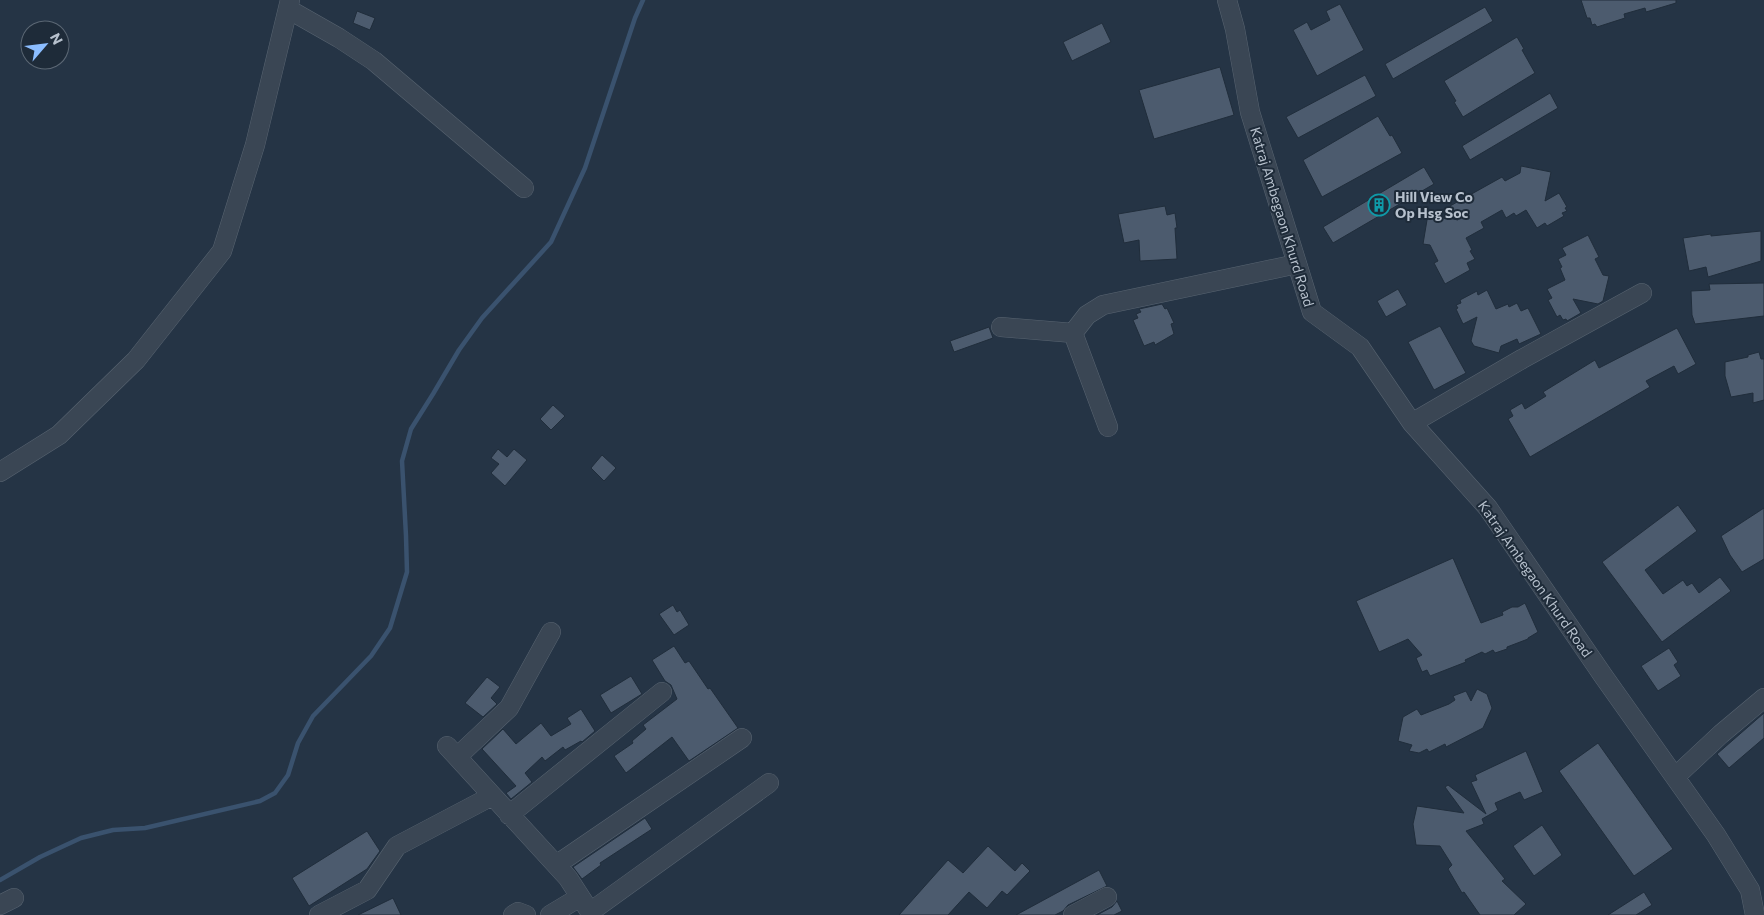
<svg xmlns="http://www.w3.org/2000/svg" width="1764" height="915" viewBox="0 0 1764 915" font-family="Commissioner,sans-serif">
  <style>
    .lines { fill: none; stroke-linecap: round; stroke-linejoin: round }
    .stream { stroke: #3a526e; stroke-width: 4.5 }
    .building { fill: #4c5b6e; stroke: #202d3b }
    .minor-casing { stroke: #586471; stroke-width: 20 }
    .minor { stroke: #3a4654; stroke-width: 19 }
    .labels { text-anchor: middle; stroke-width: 4; stroke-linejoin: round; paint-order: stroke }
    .poi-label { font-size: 14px; font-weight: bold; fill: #b7c1cd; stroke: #1e2b39; text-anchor: start }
    .street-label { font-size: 14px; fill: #b7c1cd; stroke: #1e2b39 }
  </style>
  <rect width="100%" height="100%" fill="#253445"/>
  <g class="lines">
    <path class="stream" d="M 0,880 L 40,857 L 81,838 L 113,830 L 145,828 L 260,801 L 275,793 L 288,775 L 298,743 L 313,716 L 371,656 L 390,628 L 407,572 L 406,536 L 402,461 L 411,429 L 433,394 L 459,350 L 482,318 L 551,242 L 585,168 L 635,18 L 643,0"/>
  </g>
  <path class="building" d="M 1581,0 L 1676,0 L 1676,3 L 1646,12 L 1645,8 L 1624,14 L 1625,18 L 1597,27 L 1595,24 L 1592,25 L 1590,18 L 1587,18 Z
    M 1340,4 L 1364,50 L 1317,76 L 1293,30 L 1307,22 L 1311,30 L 1330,20 L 1326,11 Z
    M 1485,7 L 1493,21 L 1393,79 L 1385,64 Z
    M 357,11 L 375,18 L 370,30 L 353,23 Z
    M 1102,23 L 1111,42 L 1072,61 L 1063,42 Z
    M 1517,37 L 1524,49 L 1522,50 L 1535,73 L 1463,117 L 1454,102 L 1456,101 L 1444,81 Z
    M 1220,67 L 1234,115 L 1154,139 L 1139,90 Z
    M 1365,75 L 1376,96 L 1298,138 L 1286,117 Z
    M 1550,93 L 1558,108 L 1470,160 L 1462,146 Z
    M 1378,116 L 1390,136 L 1392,135 L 1402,153 L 1322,197 L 1303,160 Z
    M 1521,166 L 1551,172 L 1545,201 L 1559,193 L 1567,207 L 1565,208 L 1567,211 L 1562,213 L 1564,216 L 1547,226 L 1545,223 L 1537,228 L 1526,210 L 1516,216 L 1514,213 L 1506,218 L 1502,210 L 1481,222 L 1484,228 L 1466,238 L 1472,250 L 1470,251 L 1475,259 L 1467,263 L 1470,270 L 1445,284 L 1434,263 L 1438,261 L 1430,245 L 1423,244 L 1428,214 L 1458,220 L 1450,206 L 1502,177 L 1505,181 L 1520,173 Z
    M 1424,167 L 1434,184 L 1333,243 L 1323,227 Z
    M 1165,206 L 1167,215 L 1175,213 L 1177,228 L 1175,228 L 1177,259 L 1140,261 L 1139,240 L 1124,243 L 1118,214 Z
    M 1761,231 L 1761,261 L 1708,277 L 1706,267 L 1689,271 L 1683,238 L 1711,234 L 1711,236 Z
    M 1588,235 L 1599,257 L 1595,259 L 1603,275 L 1609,276 L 1603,301 L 1598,304 L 1573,299 L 1581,313 L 1567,321 L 1566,319 L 1563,320 L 1560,315 L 1557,317 L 1548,300 L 1552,298 L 1547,289 L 1565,280 L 1560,268 L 1562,267 L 1558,259 L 1566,255 L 1562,248 Z
    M 1764,283 L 1764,316 L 1695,324 L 1692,315 L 1691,291 L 1710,290 L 1709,284 Z
    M 1398,289 L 1407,305 L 1386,317 L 1377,301 Z
    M 1487,290 L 1496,309 L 1508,304 L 1509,307 L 1517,303 L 1521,311 L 1528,308 L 1541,334 L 1519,344 L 1517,339 L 1501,346 L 1499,353 L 1474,346 L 1471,341 L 1477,317 L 1463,324 L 1456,309 L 1458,308 L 1456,305 L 1461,303 L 1460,300 L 1477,291 L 1478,295 Z
    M 1162,304 L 1165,309 L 1167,308 L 1174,323 L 1171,324 L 1174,334 L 1155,345 L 1154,342 L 1144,346 L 1133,320 L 1138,318 L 1136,314 L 1141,312 L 1139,309 Z
    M 1440,326 L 1466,373 L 1434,390 L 1408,342 Z
    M 989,327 L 993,338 L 954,352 L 950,341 Z
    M 1677,328 L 1696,364 L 1678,374 L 1674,366 L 1646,381 L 1650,387 L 1530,457 L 1508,419 L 1513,416 L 1510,410 L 1522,403 L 1525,409 L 1546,396 L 1543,392 L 1595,360 L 1599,368 Z
    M 1759,352 L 1761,359 L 1764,359 L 1764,400 L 1753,403 L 1753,393 L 1731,397 L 1725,376 L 1725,362 L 1748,357 L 1748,355 Z
    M 553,405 L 565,416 L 551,430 L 540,419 Z
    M 498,449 L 507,457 L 514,449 L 527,460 L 505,486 L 491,473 L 499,464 L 491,458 Z
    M 602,455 L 616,468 L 604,481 L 591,468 Z
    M 1678,505 L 1697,531 L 1645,570 L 1663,594 L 1683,580 L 1687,586 L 1692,583 L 1699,593 L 1720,577 L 1731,591 L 1662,642 L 1602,562 Z
    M 1764,508 L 1764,559 L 1742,572 L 1730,555 L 1721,536 Z
    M 1453,558 L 1481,623 L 1503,615 L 1502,612 L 1512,607 L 1518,607 L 1525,603 L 1538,632 L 1528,638 L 1528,639 L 1507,647 L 1507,649 L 1495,653 L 1493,650 L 1485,654 L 1482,652 L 1465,660 L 1466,662 L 1430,676 L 1427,670 L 1422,672 L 1416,658 L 1422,655 L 1408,639 L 1379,652 L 1356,601 Z
    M 673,605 L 677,612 L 680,610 L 689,625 L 674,635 L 659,614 Z
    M 674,646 L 685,663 L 689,661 L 708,689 L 710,688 L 738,728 L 689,761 L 672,737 L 626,773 L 614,756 L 633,743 L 632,741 L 646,729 L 643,725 L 677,699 L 671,685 L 665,681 L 652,660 Z
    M 1669,648 L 1678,662 L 1674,665 L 1681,676 L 1658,691 L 1641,666 Z
    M 631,676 L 642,694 L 611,713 L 600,695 Z
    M 487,677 L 500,687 L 491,698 L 497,704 L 483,717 L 465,703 Z
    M 1477,689 L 1487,694 L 1492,708 L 1483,728 L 1446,747 L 1445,744 L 1429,752 L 1427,749 L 1419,753 L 1409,751 L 1412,745 L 1398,741 L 1403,717 L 1417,709 L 1421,715 L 1449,704 L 1455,700 L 1453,696 L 1466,691 L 1471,701 Z
    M 581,709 L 595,731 L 582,742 L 581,741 L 565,750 L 563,747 L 545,761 L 542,757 L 525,773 L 532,782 L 511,799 L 506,793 L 516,786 L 482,749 L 503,729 L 516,744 L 541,723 L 551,736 L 571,724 L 567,718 Z
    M 1764,713 L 1764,738 L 1729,768 L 1717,754 Z
    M 1598,743 L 1673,849 L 1634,876 L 1559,771 Z
    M 1526,751 L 1543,792 L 1524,800 L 1520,792 L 1495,803 L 1498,810 L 1482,819 L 1484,824 L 1466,831 L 1505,879 L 1502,881 L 1526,904 L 1514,915 L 1480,915 L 1464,892 L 1462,893 L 1448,869 L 1452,865 L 1440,846 L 1416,845 L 1413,824 L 1417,806 L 1464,813 L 1445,787 L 1448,785 L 1486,814 L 1471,782 L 1477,780 L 1475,775 Z
    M 645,818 L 652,829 L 600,863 L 601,865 L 582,879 L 573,867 Z
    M 1542,825 L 1562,855 L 1534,876 L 1513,846 Z
    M 367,831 L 380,851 L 367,869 L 309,906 L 292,878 Z
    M 988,846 L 1015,871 L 1022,863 L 1030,871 L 1007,895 L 1002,891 L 987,908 L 969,892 L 948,915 L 899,915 L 948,860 L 963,873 Z
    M 1099,870 L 1107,886 L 1068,905 L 1063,911 L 1055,915 L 1016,915 Z
    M 1644,892 L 1652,905 L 1636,915 L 1608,915 Z
    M 393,898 L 401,915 L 358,915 Z
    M 1117,901 L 1122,911 L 1114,915 L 1097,915 L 1112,907 Z"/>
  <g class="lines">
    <g class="minor-casing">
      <path id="minor" d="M 1227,0 L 1235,29 L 1250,112 L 1312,312 L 1360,347 L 1412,423 L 1488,508 L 1604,677 L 1716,835 L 1750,890 L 1755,915
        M 288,9 L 339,38 L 374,61 L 524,188
        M 1001,327 L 1073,333
        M 1073,333 L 1087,315 L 1103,305 L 1297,264
        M 1073,333 L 1108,427
        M 1412,423 L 1522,359 L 1642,293
        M 0,472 L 59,435 L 136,360 L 222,251 L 255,145 L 290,0
        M 447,746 L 568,878 L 592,915
        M 457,757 L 509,708 L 551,632
        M 1675,777 L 1721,734 L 1764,698
        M 509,815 L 662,692
        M 556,865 L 742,738
        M 0,905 L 14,898
        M 590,912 L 769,783
        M 319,915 L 367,890 L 397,846 L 492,796
        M 513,915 L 518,912 L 526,915
        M 550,915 L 580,897
        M 1073,915 L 1107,897"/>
    </g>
    <use href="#minor" class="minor"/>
  </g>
  <defs>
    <g id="building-ring" transform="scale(1.125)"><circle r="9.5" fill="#1e2b39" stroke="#0f9aa8" stroke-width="1.5"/><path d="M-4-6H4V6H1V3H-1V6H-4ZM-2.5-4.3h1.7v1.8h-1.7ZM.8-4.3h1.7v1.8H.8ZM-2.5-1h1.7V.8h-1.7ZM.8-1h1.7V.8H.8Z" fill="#0f9aa8"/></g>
  </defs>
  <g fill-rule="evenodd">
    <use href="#building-ring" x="1379" y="205"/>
  </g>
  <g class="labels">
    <g class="poi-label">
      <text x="1395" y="202">Hill View Co<tspan x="1395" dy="16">Op Hsg Soc</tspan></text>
    </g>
    <g class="street-label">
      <text transform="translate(1282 217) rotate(73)" y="5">Katraj Ambegaon Khurd Road</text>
      <text transform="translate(1535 579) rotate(55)" y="5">Katraj Ambegaon Khurd Road</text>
    </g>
  </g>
  <g transform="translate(45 45) rotate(62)"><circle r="24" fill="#1e2b39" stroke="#5b6774"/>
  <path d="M0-4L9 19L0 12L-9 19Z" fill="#8bbdff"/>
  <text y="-8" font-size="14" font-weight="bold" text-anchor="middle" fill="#b7c1cd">N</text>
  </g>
</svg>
